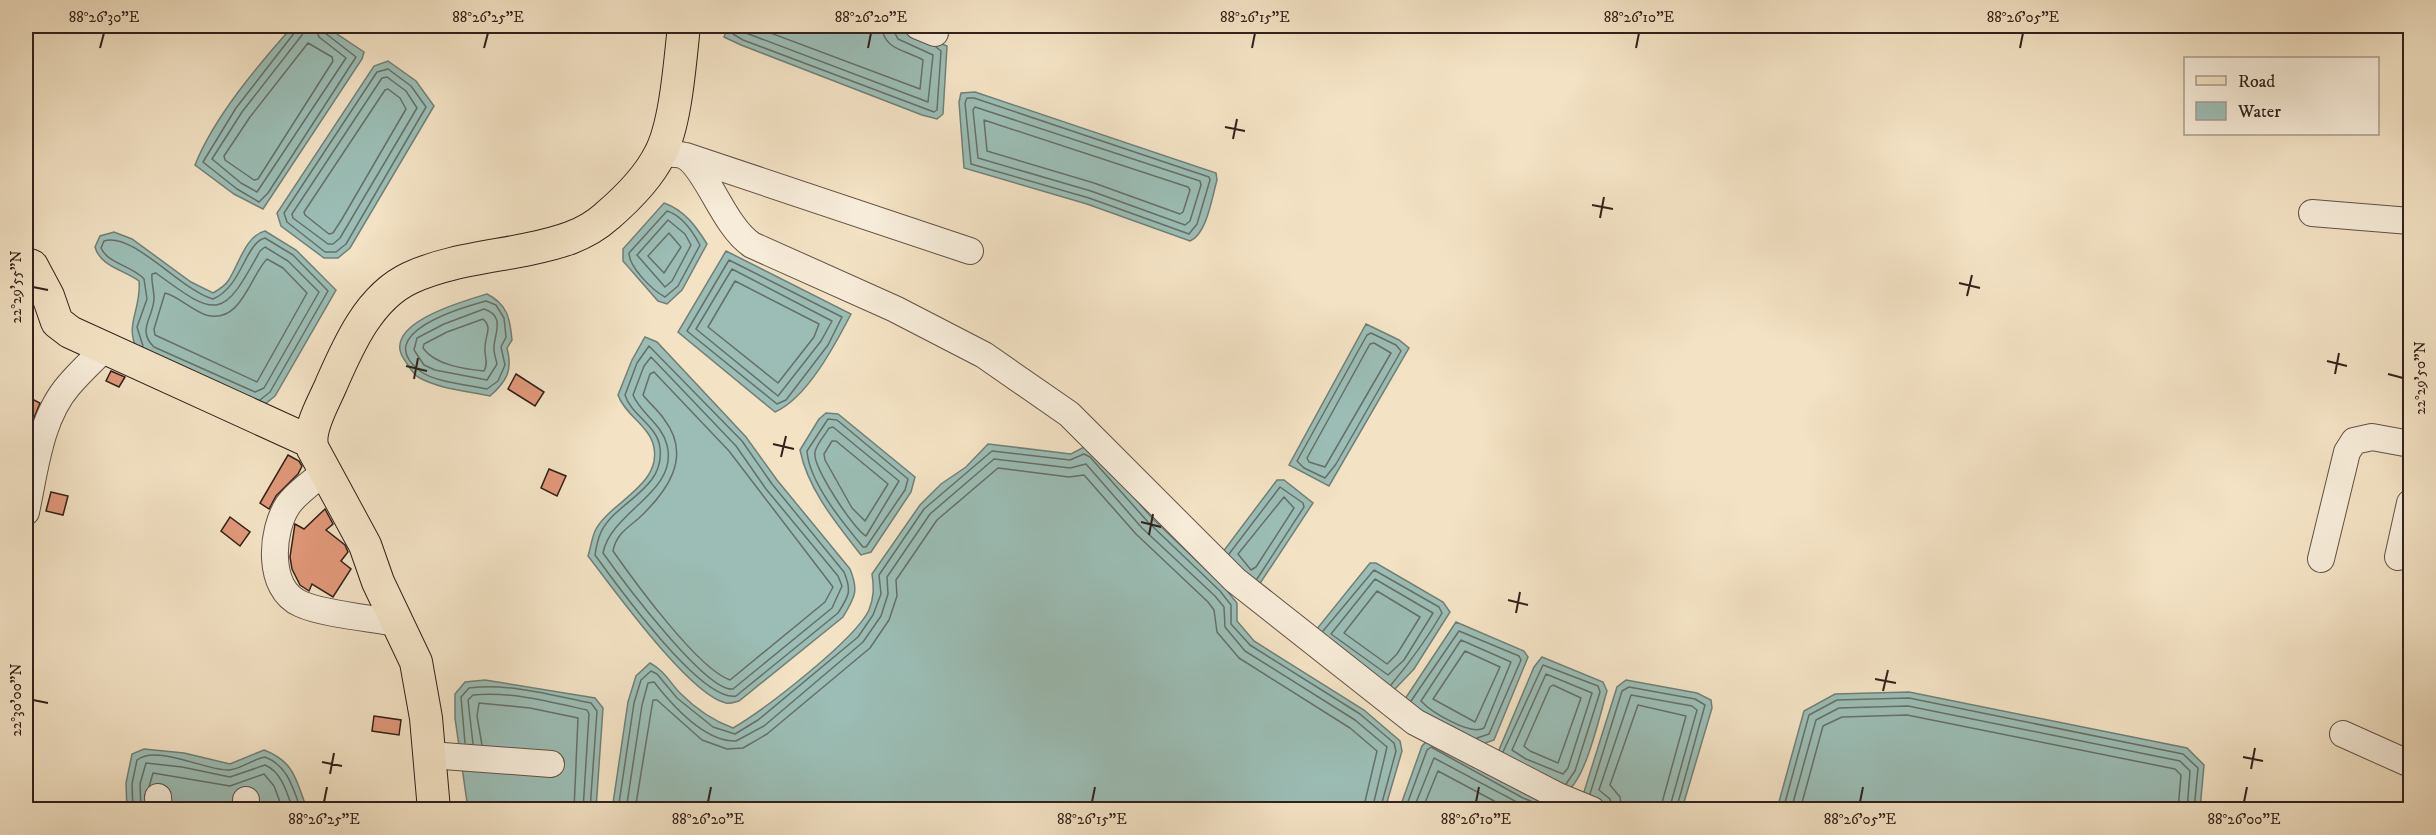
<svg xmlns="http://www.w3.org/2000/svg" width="2436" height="835" viewBox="0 0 2436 835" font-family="'IM FELL DW Pica',serif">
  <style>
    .water { fill: #9bbdb5; stroke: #717f77; stroke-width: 1.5 }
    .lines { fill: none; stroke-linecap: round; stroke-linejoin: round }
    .shore { stroke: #666f68; stroke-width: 1.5 }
    .building { fill: #e19879; stroke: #31211a; stroke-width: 1.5 }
    .minor-casing { stroke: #625144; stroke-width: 28 }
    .major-casing { stroke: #31211a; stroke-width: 34 }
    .minor { stroke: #f7ecd9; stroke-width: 26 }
    .major { stroke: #f3e2c4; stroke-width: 32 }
    .ticks { fill: none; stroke: #31211a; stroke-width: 2 }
    .neatline { fill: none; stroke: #31211a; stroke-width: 2 }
    .ticks-label { font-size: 15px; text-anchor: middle; fill: #31211a }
  </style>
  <rect width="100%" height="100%" fill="#f3e2c4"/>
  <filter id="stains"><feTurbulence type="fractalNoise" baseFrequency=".00333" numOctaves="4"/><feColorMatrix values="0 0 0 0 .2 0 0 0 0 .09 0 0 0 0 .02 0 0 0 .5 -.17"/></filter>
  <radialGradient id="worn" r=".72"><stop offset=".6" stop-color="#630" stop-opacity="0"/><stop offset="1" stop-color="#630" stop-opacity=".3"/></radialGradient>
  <path class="water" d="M 293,26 L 325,26 L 364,52 L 362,59 L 263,209 L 234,194 L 195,165 C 214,117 259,64 293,26 Z
    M 728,26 L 898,26 L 947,46 L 943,114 L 937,119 L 922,115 L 741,45 L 724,37 Z
    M 388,61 L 416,81 L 434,106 L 350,248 L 338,258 L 324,258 L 281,226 L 277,213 L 374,66 Z
    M 975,92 L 1216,173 L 1217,180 C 1212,197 1207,234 1190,241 L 1087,204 L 964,168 L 959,102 L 961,93 Z
    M 664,203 C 684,210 696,226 707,244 L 682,290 L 667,304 L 658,301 L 623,261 L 623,249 Z
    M 265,231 L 296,250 L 336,290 L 275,396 L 260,408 L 137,349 C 124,325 142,308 139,281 C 124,270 100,266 95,247 L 100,236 L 114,232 L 132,239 L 191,282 L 213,293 C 218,290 225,286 228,281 C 239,265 245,236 265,231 Z
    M 726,251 L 851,314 C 835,345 807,398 775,412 L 678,332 Z
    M 487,294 C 507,304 510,318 512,340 L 507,348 C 513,370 507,381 490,396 C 467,391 439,389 418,377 C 412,373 408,365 404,359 C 380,324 464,301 487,294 Z
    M 1366,324 L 1399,340 L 1409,348 L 1329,486 L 1289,465 Z
    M 645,337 L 657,342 L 746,437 L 777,480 L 850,569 C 859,591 855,597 843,617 L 739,701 C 735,702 730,704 726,703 C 690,696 612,587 588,556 C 591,547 592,536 596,529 C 611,502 661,485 654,448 C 651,427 625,415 618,395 L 632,360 Z
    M 826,413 L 838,414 L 915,477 L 911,492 L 871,552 L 861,555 C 837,524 808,490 800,450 L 819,419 Z
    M 988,444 L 1071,454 L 1084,447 L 1094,452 L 1152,518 L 1224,587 L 1237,603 L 1237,621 L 1254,641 L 1364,710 L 1400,741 L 1402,751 L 1385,809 L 612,810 L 628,702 L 636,676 L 650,663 C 665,671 670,683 681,694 C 696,709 714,721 733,728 C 764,710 855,640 869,610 C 874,597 874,588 872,574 L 920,505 L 941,484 L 966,467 Z
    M 1277,480 L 1284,480 L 1313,503 L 1257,588 L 1219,557 Z
    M 1370,563 L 1376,563 L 1443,602 L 1450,612 L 1414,669 L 1394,690 L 1316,630 Z
    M 1456,622 L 1524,651 L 1528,657 L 1494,740 L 1483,744 L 1401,705 Z
    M 1542,657 L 1603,682 L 1607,691 C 1600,714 1586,779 1567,791 L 1496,757 L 1534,667 Z
    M 485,680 L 595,698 L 603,708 L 596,809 L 468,809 L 455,718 L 455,694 L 465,682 Z
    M 1626,680 L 1697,693 L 1711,700 L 1712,708 L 1682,809 C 1654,809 1600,818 1583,795 L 1617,687 Z
    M 1909,692 L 2187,748 L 2204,765 L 2200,809 L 1777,809 L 1804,711 L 1835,694 Z
    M 1429,739 L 1567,810 L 1399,810 L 1422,746 Z
    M 144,749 L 184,753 L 230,764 L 264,750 C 295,762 296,780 307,809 L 127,810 L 126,783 L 132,754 Z"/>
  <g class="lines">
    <path class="shore" d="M 297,26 L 295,32 L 236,108 L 203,162 L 237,189 L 259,202 L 268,193 L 356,57 L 325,33 L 322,26
      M 304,26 L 302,35 L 242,112 L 212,159 L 241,183 L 257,192 L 346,58 L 319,37 L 315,26
      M 733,26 L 733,34 L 743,40 L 934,112 L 937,110 L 941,51 L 936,47
      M 741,26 L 741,30 L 746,33 L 928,102 L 933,55 L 898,39 L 891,26
      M 752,26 L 920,89 L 923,60 C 906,50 883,50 882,26
      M 308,43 L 332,57 L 333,61 L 258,179 L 254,180 L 225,160 L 224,156 L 250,117 Z
      M 388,69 L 411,86 L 426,107 L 346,244 L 336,252 L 325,252 L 287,222 L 284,213 L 377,72 Z
      M 387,77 L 406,91 L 417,108 L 340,238 L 333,244 L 328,244 L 293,218 L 292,214 L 382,78 Z
      M 388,89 L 400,98 L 406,109 L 342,219 L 333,233 L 329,234 L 305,215 L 304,212 L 385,90 Z
      M 967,98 L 974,98 L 1209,177 L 1210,180 L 1197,224 L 1189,234 L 1089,198 L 971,164 L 965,103 Z
      M 975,107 L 1200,181 L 1201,185 L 1190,221 L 1185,225 L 1091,191 L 978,158 L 973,110 Z
      M 984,120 L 1188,187 L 1190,190 L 1183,212 L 1180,214 L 1094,183 L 987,151 Z
      M 667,211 C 681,215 693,232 700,245 L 678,286 L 665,297 C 652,290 629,267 629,253 Z
      M 668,220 L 685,234 L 691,245 L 672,281 L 665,287 L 637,255 Z
      M 669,233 L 681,247 L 664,273 L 648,256 Z
      M 265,247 L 288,261 L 319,292 L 264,388 L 255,392 L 154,347 C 136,330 154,317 154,298 C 154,290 151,281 152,274 L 156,273 C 218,319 223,319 260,251 Z
      M 267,259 L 283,268 L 307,293 L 257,382 L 155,335 L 154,329 L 165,293 C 178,296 191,310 206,315 C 241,325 250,276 267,259 Z
      M 729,260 L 842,317 L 828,345 L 786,400 L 777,404 L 687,331 Z
      M 732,269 L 832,321 L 821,341 L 778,396 L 696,329 Z
      M 735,281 L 819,324 L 814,337 L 778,383 L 708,327 Z
      M 486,301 L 496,305 L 504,318 L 506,337 L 501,347 L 505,365 L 498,381 L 487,389 C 469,385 434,382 420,371 C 371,334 460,308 486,301 Z
      M 484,309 C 507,316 493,336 494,349 C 494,354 496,359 497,364 L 487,380 L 435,370 L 424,365 L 414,350 L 417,338 L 444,324 Z
      M 483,319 C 493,328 485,335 485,347 C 484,357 489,362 484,371 C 464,369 435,365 423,348 L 424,344 L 447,332 Z
      M 1371,333 L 1396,345 L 1401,351 L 1336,464 L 1325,478 L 1304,468 L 1297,461 L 1367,335 Z
      M 1374,343 L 1391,353 L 1325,467 L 1309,462 L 1307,458 L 1370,344 Z
      M 143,346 L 137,327 L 147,299 L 144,279 C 133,266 108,264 101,248 L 104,241 C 132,231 182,291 213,299 C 242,287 245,243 265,238 L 293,255 L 328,291 L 270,392 L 260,400
      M 649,346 L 742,441 L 772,484 L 844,572 C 852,591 849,596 838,613 L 736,696 C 701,702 616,584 595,555 C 596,548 598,539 601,532 C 616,501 665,490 660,448 C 658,426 631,415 625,395 L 637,363 Z
      M 651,357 L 736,446 L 766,489 L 838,576 L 842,586 L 832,608 L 733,689 C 706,693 620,577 603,553 C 611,511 679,492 667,445 C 662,424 641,414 633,395 L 644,366 Z
      M 654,372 L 729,451 L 833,587 L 825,602 L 730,680 C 698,669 634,581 613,551 C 616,535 626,529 638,519 C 667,492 693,457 664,419 C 658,410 649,403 643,395 L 650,374 Z
      M 828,419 L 837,420 L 908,479 L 905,490 L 866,547 L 863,547 C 843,523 809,482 807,451 Z
      M 833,427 L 899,481 L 866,536 C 854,530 812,466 815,452 C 816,445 825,435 829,428 Z
      M 832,441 L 836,441 L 888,484 L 865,521 L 852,508 L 825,460 L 824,454 Z
      M 1284,497 L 1294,508 L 1256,567 L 1251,570 L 1238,554 Z
      M 1229,554 L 1280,487 L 1303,503 L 1304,507 L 1257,579
      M 1375,579 L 1433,613 L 1404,660 L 1388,675 L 1331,634 Z
      M 1377,591 L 1420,617 L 1397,654 L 1387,664 L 1344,633 Z
      M 1323,631 L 1374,570 L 1439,607 L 1442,613 C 1427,639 1410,662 1391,685
      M 1461,640 L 1511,662 L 1484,728 C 1471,736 1431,712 1421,701 Z
      M 1465,651 L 1500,667 L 1475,722 L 1433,699 Z
      M 1546,674 L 1592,693 L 1568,768 L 1563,774 L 1526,759 L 1512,750 Z
      M 1553,685 L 1581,698 L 1558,763 L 1530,751 L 1524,746 L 1550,687 Z
      M 1411,701 L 1459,631 L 1519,656 L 1521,660 L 1489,734 L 1477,738
      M 465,743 L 461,697 L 469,688 C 509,683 552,695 591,703 L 597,711 L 590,810
      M 473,744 L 468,700 L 473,695 C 510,691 551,702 587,710 L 589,714 L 583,810
      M 482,745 L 477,716 L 479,703 L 530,708 L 578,718 L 574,810
      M 1503,752 L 1543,665 L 1598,686 L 1600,692 L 1575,771 L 1566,784
      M 149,787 L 153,773 L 230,786 L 264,774 L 274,786 L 283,810
      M 1590,794 L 1622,691 L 1629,687 L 1695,699 L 1705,705 L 1676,810
      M 133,810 L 132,784 L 137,760 C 157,744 206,771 229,770 C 241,769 253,759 265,757 C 288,766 293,788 301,810
      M 141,810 L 140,784 L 146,763 L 182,767 L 230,777 L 265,765 C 282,772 287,793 293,810
      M 618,810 L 634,703 L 641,680 L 651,671 L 657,674 L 677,698 L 713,727 L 735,734 L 758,720 L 858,637 L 873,615 L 881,594 L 879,575 L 924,509 L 992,451 L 1070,460 L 1084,454 L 1090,457 L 1148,522 L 1220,591 L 1231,605 L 1231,624 L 1250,645 L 1360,714 L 1394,743 L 1396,751 L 1380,810
      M 626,810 L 642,705 L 648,683 L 654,682 C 672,705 704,742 736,741 L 764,726 L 863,642 L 881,616 L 888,594 L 887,577 L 930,514 L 994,459 L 1070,468 L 1086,464 L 1142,528 L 1215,596 L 1224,607 L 1225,627 L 1245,651 L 1355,720 L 1387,747 L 1372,810
      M 635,810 L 653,700 L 657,700 L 702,740 L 727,749 L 743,748 L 767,734 L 870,648 L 889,620 L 897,596 L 896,580 L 937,520 L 998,468 L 1069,477 L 1084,475 L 1136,534 L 1208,602 L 1214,610 L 1217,632 L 1239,658 L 1350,728 L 1377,751 L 1363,810
      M 1405,810 L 1427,750 L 1431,747 L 1523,798 L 1552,810
      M 1413,810 L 1434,758 L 1532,810
      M 1422,810 L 1438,771 L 1511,810
      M 1613,810 L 1610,799 L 1599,790 L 1631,695 L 1692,706 L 1697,710 L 1669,810
      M 1622,810 L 1620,797 L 1610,785 L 1638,705 L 1686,716 L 1660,810
      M 1783,810 L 1809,715 L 1837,700 L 1909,698 L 2183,754 L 2198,768 L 2194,810
      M 1791,810 L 1816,720 L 1839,708 L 1908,706 L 2180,761 L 2190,771 L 2187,810
      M 1800,810 L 1823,726 L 1842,717 L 1907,715 L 2175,769 L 2181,775 L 2178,810"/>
  </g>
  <path class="building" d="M 111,371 L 125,377 L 119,387 L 106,381 Z
    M 516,374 L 544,392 L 535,406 L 508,389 Z
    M 26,396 L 40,403 L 26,438 Z
    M 288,455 L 299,461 L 302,466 L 298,474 L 276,496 L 269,509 L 260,503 Z
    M 549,469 L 566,476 L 557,496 L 541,488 Z
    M 51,492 L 68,496 L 63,515 L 46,511 Z
    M 325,509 L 333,524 L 326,530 L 345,545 L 348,552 L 341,561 L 351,569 L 333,597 L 312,584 L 309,591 L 300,585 L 292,569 L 290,557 L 295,524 L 304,529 Z
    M 230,517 L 250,532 L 240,546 L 221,531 Z
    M 374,716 L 401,720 L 399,735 L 372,731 Z"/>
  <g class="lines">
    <g class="minor-casing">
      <path id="minor" d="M 918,26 L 935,33
        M 661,154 C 668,154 677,153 684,156 C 706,166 723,226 752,245 L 895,309 L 984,355 L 1069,414 L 1235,580 L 1415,722 L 1558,796 L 1592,810
        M 686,156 L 970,251
        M 2312,213 L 2410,221
        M 326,471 C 314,481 297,492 288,505 C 271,530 266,589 301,604 C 323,614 370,618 396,623
        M 26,512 C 35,470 40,418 69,385 C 80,372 93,360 105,348
        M 2398,557 L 2410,503
        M 2321,559 L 2347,452 L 2354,441 L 2372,437 L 2410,444
        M 2343,734 L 2410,764
        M 430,755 L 551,764
        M 158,797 L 159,810
        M 246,800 L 246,810"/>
    </g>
    <g class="major-casing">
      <path id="major" d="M 26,264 L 32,266 L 48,296 L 57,322 L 70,332 L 311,442
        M 434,810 L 426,718 L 416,662 L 378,582 L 365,545 L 313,449 C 306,431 324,402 331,385 C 348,346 369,297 410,278 C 446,261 491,257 529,249 C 558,243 585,236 607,216 C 628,198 648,178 660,154 C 676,124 680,61 684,26"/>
    </g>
    <use href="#minor" class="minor"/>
    <use href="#major" class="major"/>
  </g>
  <path class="ticks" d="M 100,48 L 104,33M 484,48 L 488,33M 868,48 L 871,33M 1252,48 L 1255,33M 1636,48 L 1639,33M 2020,48 L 2023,33M 1225,127 L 1245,131M 1233,139 L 1237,119M 1592,205 L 1613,209M 1600,218 L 1604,197M 1959,283 L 1980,288M 33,287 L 48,290M 1967,296 L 1972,275M 2327,361 L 2347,366M 406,366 L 427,371M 2335,374 L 2339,353M 2388,374 L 2403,378M 414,379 L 418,358M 773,444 L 794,449M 781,457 L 786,436M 1141,522 L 1161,527M 1149,535 L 1153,514M 1508,600 L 1528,605M 1516,613 L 1520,592M 1875,679 L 1896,683M 1883,691 L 1888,670M 33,700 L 48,703M 2243,757 L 2263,761M 322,762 L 342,766M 2251,769 L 2255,748M 330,774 L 334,753M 324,802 L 327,787M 708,802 L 711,787M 1092,802 L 1095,787M 1476,802 L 1479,787M 1860,802 L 1863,787M 2244,802 L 2247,787"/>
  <rect width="2436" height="835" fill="none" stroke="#f3e2c4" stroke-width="66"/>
  <rect x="2184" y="57" width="195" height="78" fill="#f7ecd9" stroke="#a89b8d" stroke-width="1.5"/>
  <rect x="2196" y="76" width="30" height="9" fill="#f3e2c4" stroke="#a89b8d" stroke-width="1.5"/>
  <text x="2238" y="87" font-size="18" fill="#31211a">Road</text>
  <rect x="2196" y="102" width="30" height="18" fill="#9bbdb5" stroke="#a89b8d" stroke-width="1.5"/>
  <text x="2238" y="117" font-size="18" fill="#31211a">Water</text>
  <rect x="33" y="33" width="2370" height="769" class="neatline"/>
  <g class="ticks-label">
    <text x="104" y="22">88°26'30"E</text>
    <text x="488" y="22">88°26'25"E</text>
    <text x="871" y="22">88°26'20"E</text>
    <text x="1255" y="22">88°26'15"E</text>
    <text x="1639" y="22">88°26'10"E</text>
    <text x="2023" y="22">88°26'05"E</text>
    <text transform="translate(16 287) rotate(-90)" y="5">22°29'55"N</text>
    <text transform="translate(2420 378) rotate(-90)" y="5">22°29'50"N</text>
    <text transform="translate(16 700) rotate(-90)" y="5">22°30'00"N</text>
    <text x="324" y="824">88°26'25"E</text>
    <text x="708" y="824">88°26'20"E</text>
    <text x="1092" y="824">88°26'15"E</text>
    <text x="1476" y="824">88°26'10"E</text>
    <text x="1860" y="824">88°26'05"E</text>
    <text x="2244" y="824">88°26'00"E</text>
  </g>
  <rect width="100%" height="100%" filter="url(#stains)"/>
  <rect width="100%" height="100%" fill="url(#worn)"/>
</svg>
